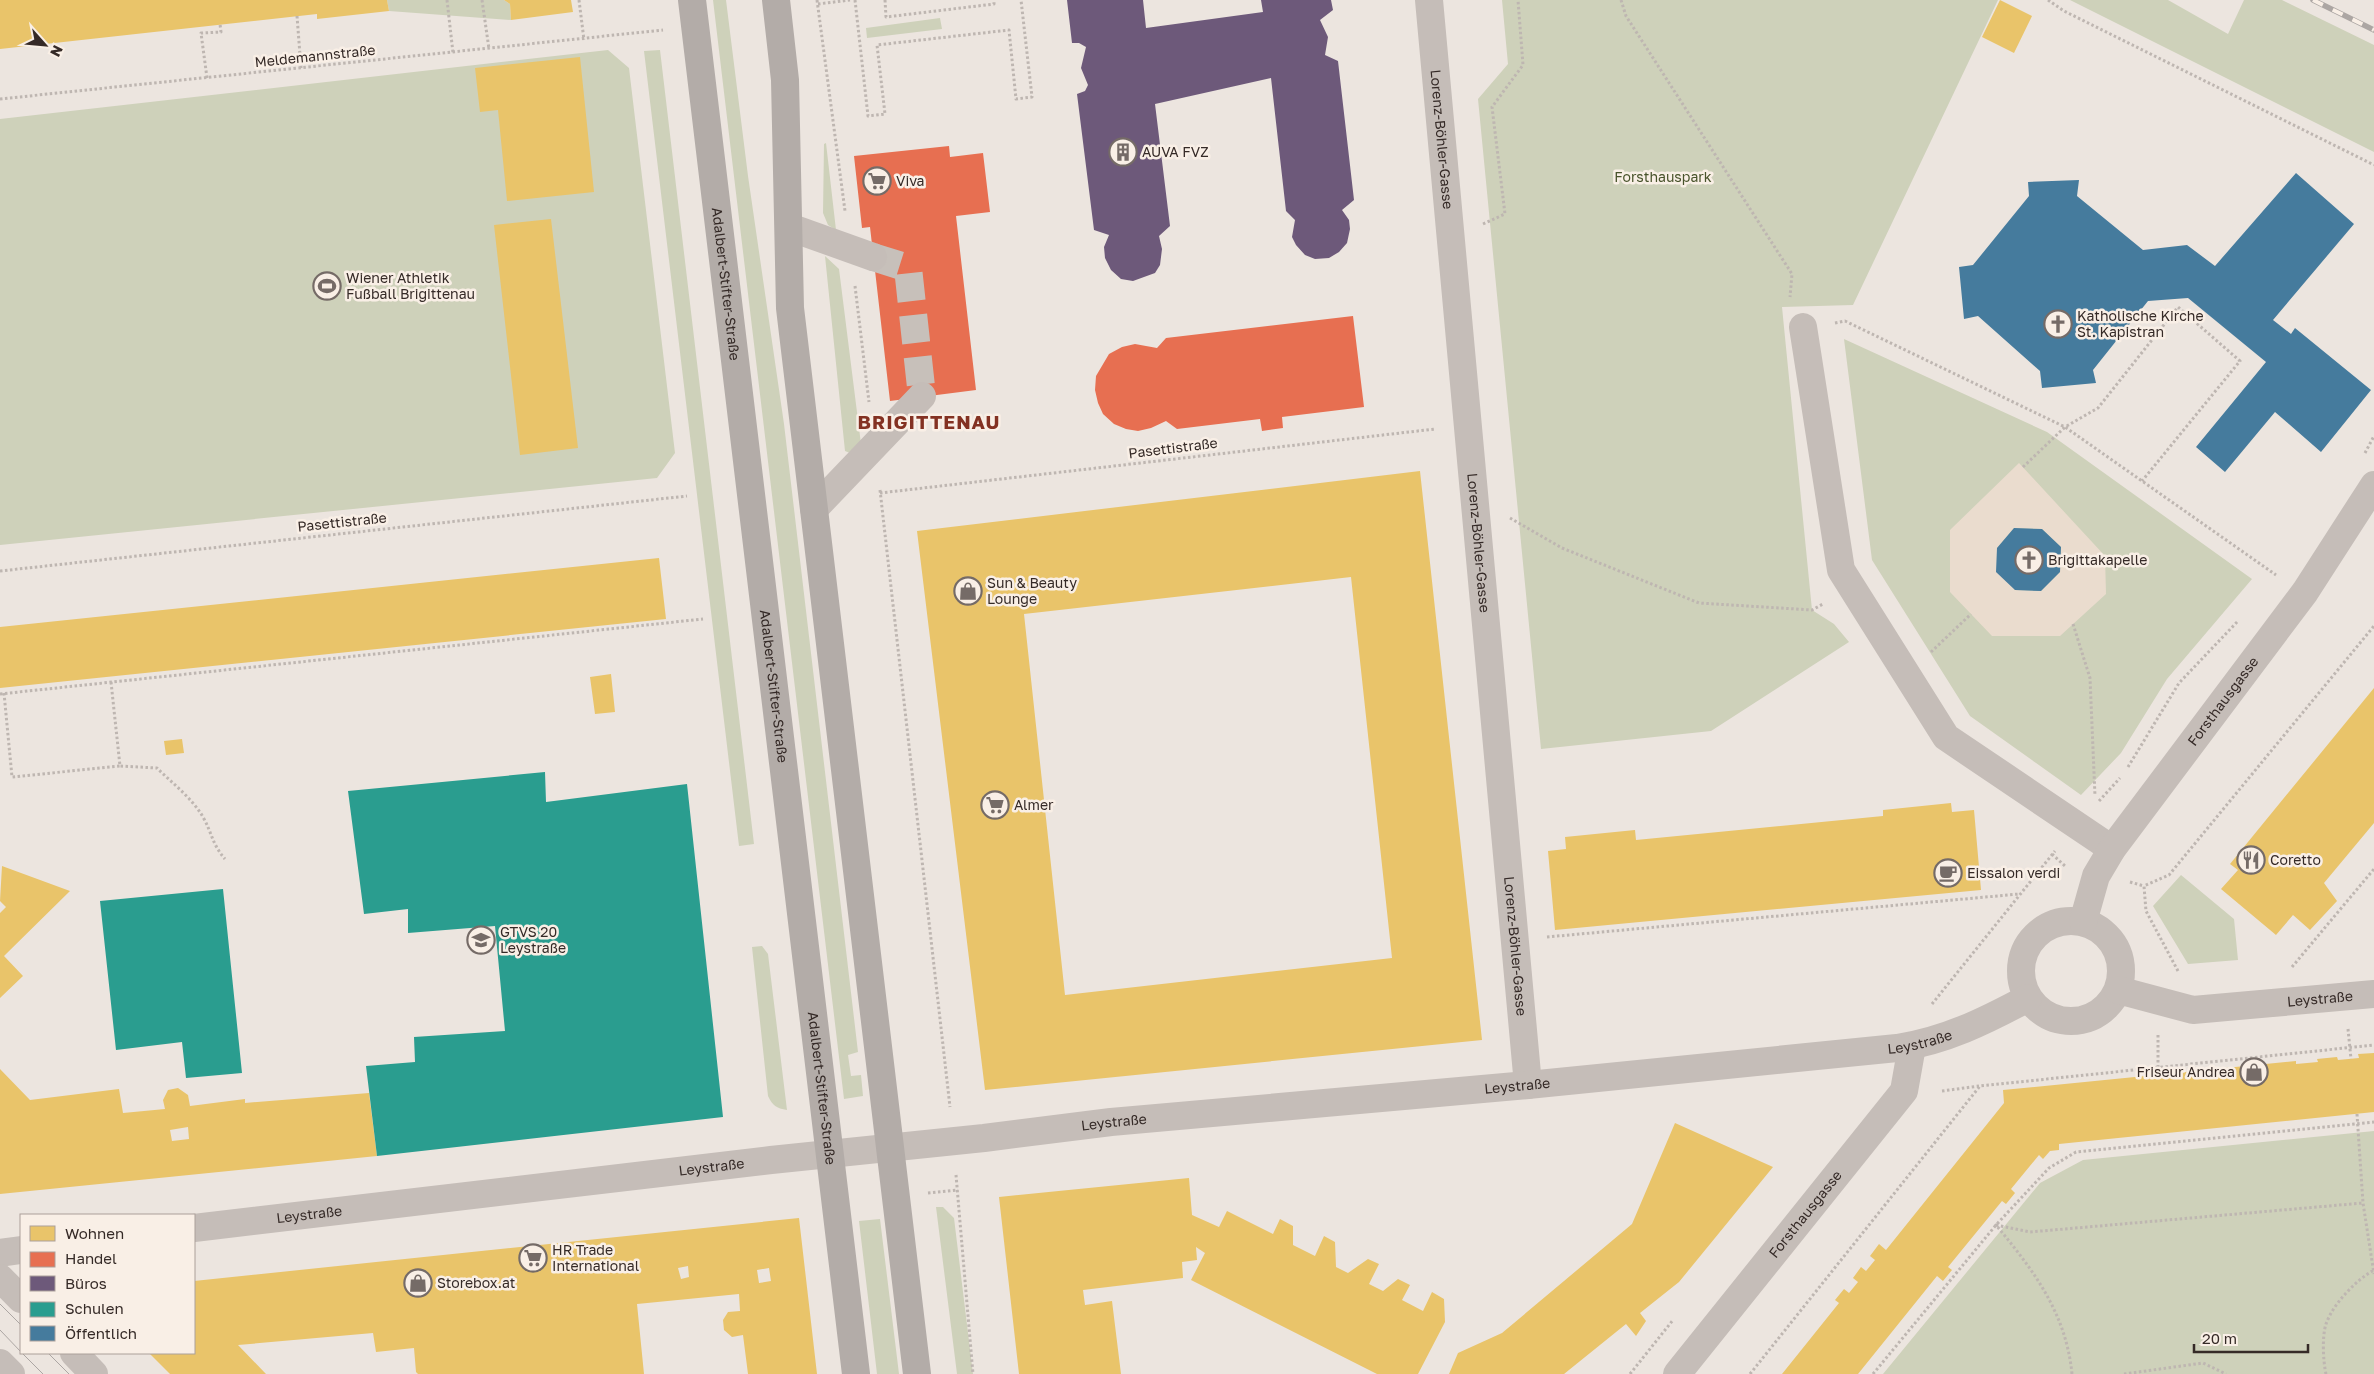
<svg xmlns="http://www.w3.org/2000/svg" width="2374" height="1374" viewBox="0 0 2374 1374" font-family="'Golos Text',sans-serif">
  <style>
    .green { fill: #ced1ba }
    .plaza { fill: #eadcce; fill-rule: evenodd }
    .homes { fill: #e9c46a; fill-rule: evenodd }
    .shops { fill: #e76f51 }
    .offices { fill: #6d597a }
    .schools { fill: #2a9d8f }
    .public { fill: #457b9d }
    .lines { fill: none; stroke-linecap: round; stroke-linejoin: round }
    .minor-tunnel { stroke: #c7c0ba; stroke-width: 28; stroke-dasharray: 28 14; stroke-linecap: butt }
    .path { stroke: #beb6b1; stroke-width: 3; stroke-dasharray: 2.5 2.5; stroke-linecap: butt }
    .minor { stroke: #c5bdb8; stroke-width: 28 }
    .major { stroke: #b3aca8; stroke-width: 28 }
    .tram { stroke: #aca6a3; stroke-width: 1 }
    .rail-casing { stroke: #aca6a3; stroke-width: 5.5 }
    .rail { stroke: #f9efe6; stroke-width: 4; stroke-dasharray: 11; stroke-linecap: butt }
    .labels { text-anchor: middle; stroke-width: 5; stroke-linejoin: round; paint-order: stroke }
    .street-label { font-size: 14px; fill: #352a27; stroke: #f9efe6 }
    .poi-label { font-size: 14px; fill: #352a27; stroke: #f9efe6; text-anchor: start }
    .park-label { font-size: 14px; fill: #48532b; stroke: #f9efe6 }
    .district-label { font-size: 19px; font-weight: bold; letter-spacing: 1px; fill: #833122; stroke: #f9efe6 }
  </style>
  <rect width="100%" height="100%" fill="#ece5df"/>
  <path class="green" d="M 387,0 L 504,0 L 510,4 L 511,20 L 389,11 Z
    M 713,0 L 726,0 L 748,176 L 784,424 L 858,1052 L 848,1055 L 851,1076 L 861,1075 L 863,1096 L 844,1099 Z
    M 1502,0 L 1998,0 L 1853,305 L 1782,307 L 1812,610 L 1834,624 L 1849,642 L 1711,731 L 1541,749 L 1478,99 L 1508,64 Z
    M 2070,0 L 2168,0 L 2228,34 L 2244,0 L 2282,0 L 2374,45 L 2374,152 Z
    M 940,18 L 942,29 L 867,38 L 866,28 Z
    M 608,50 L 629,68 L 675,453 L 657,478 L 0,545 L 0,119 Z
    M 660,50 L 754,844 L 739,846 L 644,51 Z
    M 826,143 L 836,230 L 828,225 L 823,213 L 824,144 Z
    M 825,256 L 839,269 L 861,444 L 850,453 L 845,451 Z
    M 1844,339 L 2047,432 L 2252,579 L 2167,679 L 2121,753 L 2081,795 L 1970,716 L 1872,560 Z
    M 2181,875 L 2234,919 L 2238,960 L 2188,964 L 2153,906 Z
    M 762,946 L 768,954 L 787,1110 C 776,1108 773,1106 768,1096 L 752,947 Z
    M 2374,1131 L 2374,1374 L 1883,1374 L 2040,1183 L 2083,1160 Z
    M 936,1207 L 943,1207 L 954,1218 L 973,1374 L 957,1374 Z
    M 880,1219 L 899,1374 L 877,1374 L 859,1221 Z"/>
  <path class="plaza" d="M 2019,463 L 2105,556 L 2106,594 L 2060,636 L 1992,636 L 1950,592 L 1950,530 ZM 2014,528 L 2042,529 L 2061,547 L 2060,572 L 2041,591 L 2015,590 L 1997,548 Z"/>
  <path class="homes" d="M 0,0 L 387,0 L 389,11 L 317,19 L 317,14 L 0,49 Z
    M 504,0 L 571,0 L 573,12 L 511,20 L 510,4 Z
    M 2000,0 L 2032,16 L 2014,53 L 1982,37 Z
    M 580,57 L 594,192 L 507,201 L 498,110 L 480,112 L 475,68 Z
    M 551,219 L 578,448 L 520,455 L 494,225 Z
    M 1420,471 L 1482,1040 L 985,1090 L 917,531 ZM 1351,577 L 1392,958 L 1065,995 L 1024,614 Z
    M 659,558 L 666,619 L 0,688 L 0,627 Z
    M 611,674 L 615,712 L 595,714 L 590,677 Z
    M 2374,688 L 2374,823 L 2324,883 L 2337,901 L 2310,930 L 2293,915 L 2276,935 L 2221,889 L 2238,870 L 2230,864 Z
    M 182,739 L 184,753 L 166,755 L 164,741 Z
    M 1951,803 L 1952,812 L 1974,810 L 1981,890 L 1555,930 L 1548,851 L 1566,849 L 1565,837 L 1635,830 L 1636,840 L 1883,816 L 1883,810 Z
    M 2,866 L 70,891 L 4,956 L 23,976 L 0,998 L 0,913 L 6,907 L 0,901 Z
    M 2374,1053 L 2374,1112 L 2059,1144 L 2059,1150 L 2050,1151 L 2043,1159 L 2039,1155 L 2011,1189 L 2015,1193 L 2006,1204 L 2002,1201 L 1948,1267 L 1952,1270 L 1943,1281 L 1937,1276 L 1858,1374 L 1782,1374 L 1839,1303 L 1835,1300 L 1844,1289 L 1849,1293 L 1858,1282 L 1853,1278 L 1861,1267 L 1866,1271 L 1875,1260 L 1870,1256 L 1879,1244 L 1886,1250 L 2004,1103 L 2003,1090 L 2296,1061 L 2296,1064 L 2318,1062 L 2317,1059 L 2337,1057 L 2338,1060 L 2359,1058 L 2358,1054 Z
    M 0,1069 L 30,1100 L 119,1089 L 123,1113 L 165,1109 L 163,1100 L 168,1090 L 178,1088 L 188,1095 L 190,1106 L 245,1099 L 245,1103 L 369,1093 L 377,1156 L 0,1194 ZM 188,1127 L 189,1139 L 172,1141 L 170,1130 Z
    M 1675,1123 L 1773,1167 L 1679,1282 L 1640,1313 L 1646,1321 L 1636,1336 L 1626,1324 L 1564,1374 L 1449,1374 L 1458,1353 L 1502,1333 L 1632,1224 Z
    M 1189,1178 L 1192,1215 L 1219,1227 L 1227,1211 L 1273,1234 L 1280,1219 L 1293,1226 L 1293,1245 L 1315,1256 L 1324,1236 L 1335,1242 L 1336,1267 L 1348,1273 L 1368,1259 L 1379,1264 L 1369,1284 L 1383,1291 L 1398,1279 L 1410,1285 L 1402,1300 L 1423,1311 L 1432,1292 L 1444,1299 L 1445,1322 L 1418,1374 L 1377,1374 L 1191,1280 L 1205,1253 L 1196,1247 L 1197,1260 L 1182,1262 L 1183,1278 L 1083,1290 L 1085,1305 L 1112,1301 L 1121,1374 L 1019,1374 L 999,1197 Z
    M 799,1218 L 817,1374 L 748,1374 L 743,1335 L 732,1337 L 724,1330 L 723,1320 L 728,1312 L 740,1311 L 739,1294 L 637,1304 L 644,1374 L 418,1374 L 416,1372 L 414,1348 L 376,1352 L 373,1333 L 238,1345 L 266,1374 L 170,1374 L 149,1353 L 194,1353 L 194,1281 ZM 688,1266 L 689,1277 L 681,1279 L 678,1268 ZM 769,1268 L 771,1281 L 759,1283 L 757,1270 Z"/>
  <path class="shops" d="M 949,146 L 950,157 L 983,153 L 990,212 L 956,216 L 976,390 L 890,401 L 870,227 L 862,228 L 854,156 Z
    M 1353,316 L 1364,407 L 1282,417 L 1283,428 L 1262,431 L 1260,419 L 1177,429 L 1166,421 L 1151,428 L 1138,431 L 1126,429 L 1114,424 L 1103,414 L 1098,403 L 1095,390 L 1096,376 L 1109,354 L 1122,347 L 1135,344 L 1157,348 L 1166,338 Z"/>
  <path class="offices" d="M 1067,0 L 1143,0 L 1146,28 L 1263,12 L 1261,0 L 1331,0 L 1333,10 L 1320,20 L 1328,37 L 1325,55 L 1338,61 L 1354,200 L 1342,210 L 1349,220 L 1350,229 L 1347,243 L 1339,252 L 1329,258 L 1315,259 L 1305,255 L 1296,245 L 1292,237 L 1295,220 L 1286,211 L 1271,78 L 1155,104 L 1170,226 L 1159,236 L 1162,249 L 1160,265 L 1155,273 L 1133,281 L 1121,279 L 1111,270 L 1105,258 L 1104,247 L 1109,235 L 1094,230 L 1077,94 L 1085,91 L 1088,85 L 1081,68 L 1086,47 L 1079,43 L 1072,43 Z"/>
  <path class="schools" d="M 545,772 L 546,802 L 687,784 L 723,1117 L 377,1156 L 366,1066 L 415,1062 L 414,1037 L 505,1031 L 495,926 L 408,933 L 408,909 L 364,914 L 348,791 Z
    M 223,889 L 242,1073 L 186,1078 L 182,1042 L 116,1050 L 100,901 Z"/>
  <path class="public" d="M 2296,173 L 2354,224 L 2273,320 L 2291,334 L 2295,328 L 2371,390 L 2321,452 L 2275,412 L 2225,472 L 2196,447 L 2266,362 L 2188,298 L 2148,301 L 2093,370 L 2096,383 L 2042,388 L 2040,371 L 1978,316 L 1964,319 L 1959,267 L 1973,265 L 2029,196 L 2028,182 L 2079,180 L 2077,196 L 2143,250 L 2187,245 L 2215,266 Z
    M 2014,528 L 2042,529 L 2061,547 L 2060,572 L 2041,591 L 2015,590 L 1996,572 L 1997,548 Z"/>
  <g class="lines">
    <path class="minor-tunnel" d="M 873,257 L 908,268 L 922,396"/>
    <path class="path" d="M 447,0 L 453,53
      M 482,0 L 489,49
      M 579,0 L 584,40
      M 817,0 L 845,211
      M 855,0 L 868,116 L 885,114 L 877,45 L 1009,30 L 1016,99 L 1032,97 L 1021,0
      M 885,0 L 886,17 L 994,4 L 994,0
      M 1621,0 L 1626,16 L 1792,274 L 1790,297
      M 2048,0 L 2064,11 L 2374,165
      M 818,4 L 850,0
      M 297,16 L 301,68
      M 207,78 L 201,33 L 221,32 L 220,24
      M 0,99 L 663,30
      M 1483,224 L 1505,214 L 1492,107 L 1523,65 L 1518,0
      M 855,286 L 869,402
      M 1835,323 L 1845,321 L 2065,427 L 2276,575
      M 2365,453 L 2374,436
      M 2023,467 L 2065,427 L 2098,408 L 2178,307 L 2240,361 L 2142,481
      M 880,490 L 950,1107
      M 880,493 L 1435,429
      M 1510,518 L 1562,548 L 1699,603 L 1812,610 L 1823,604
      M 0,571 L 687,496
      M 2073,624 L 2090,678 L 2095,796
      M 1931,652 L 1971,614
      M 111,682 L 120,766 L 157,768 C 172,783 192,798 203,817 C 212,833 212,844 225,859
      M 4,693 L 12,777 L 120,766
      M 0,694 L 703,619
      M 2128,767 L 2179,683 L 2238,621
      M 2099,801 L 2120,778
      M 2052,854 L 2065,866
      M 2130,882 L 2144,886
      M 1547,937 L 2019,894
      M 2292,967 L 2374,869
      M 2178,971 L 2146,911 L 2144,886 L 2169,875 L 2374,626
      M 1932,1004 L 2055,851
      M 2348,1029 L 2351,1059
      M 2158,1035 L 2158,1067
      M 1942,1091 L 1979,1086
      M 2357,1114 L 2363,1203 L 2374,1274
      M 956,1175 L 973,1374
      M 928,1193 L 958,1190
      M 1630,1374 L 1673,1320
      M 1750,1374 L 1980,1086 L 2374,1045
      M 1873,1374 L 1996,1225 L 2049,1168 L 2076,1152 L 2374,1122
      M 2072,1374 C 2066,1313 2034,1271 1996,1225 L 2030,1232 L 2363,1203
      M 2124,1374 L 2203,1363 L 2226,1374
      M 2326,1374 C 2323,1361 2322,1336 2326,1324 C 2333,1304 2356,1280 2374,1270"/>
    <g class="minor">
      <path id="s1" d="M 1429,0 L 1528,1085"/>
      <path d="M 789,227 L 873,257"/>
      <path d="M 1803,327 L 1841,570 L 1946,737 L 2112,849"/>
      <path d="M 814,509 L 922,396"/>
      <circle cx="2071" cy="971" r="50"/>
      <path id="s2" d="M 2083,922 L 2096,876 L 2112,849 L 2305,592 L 2374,485"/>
      <path id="s3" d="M 2118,990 L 2193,1010 L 2374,994"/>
      <path id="s4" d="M 194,1228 L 771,1160 L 984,1138 L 1111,1122 L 1528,1085 L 1897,1048 C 1945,1041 1985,1021 2028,998"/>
      <path d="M 0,1253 L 21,1250"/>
      <path d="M 0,1278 L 21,1299"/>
      <path d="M 74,1353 L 94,1374"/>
      <path d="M 0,1363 L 11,1374"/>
      <path id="s5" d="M 1677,1374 L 1904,1091 L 1912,1046"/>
    </g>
    <g class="major">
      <path id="s6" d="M 692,0 L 856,1374"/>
      <path d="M 776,0 L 785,80 L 790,308 L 917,1374"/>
    </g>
    <path class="tram" d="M 0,1304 L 21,1325
      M 0,1330 L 21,1352
      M 22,1353 L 43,1374
      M 48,1353 L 69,1374"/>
    <g class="rail-casing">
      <path id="rail" d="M 2313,0 L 2374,30"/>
    </g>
    <use href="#rail" class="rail"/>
  </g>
  <defs>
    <g id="building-ring" transform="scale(1.4375)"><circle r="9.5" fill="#f9efe6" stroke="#756b67" stroke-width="1.5"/><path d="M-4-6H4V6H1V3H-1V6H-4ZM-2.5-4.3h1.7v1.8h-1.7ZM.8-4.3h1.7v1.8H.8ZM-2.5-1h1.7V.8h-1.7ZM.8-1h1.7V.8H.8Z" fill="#756b67"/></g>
    <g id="supermarket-ring" transform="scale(1.4375)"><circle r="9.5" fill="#f9efe6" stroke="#756b67" stroke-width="1.5"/><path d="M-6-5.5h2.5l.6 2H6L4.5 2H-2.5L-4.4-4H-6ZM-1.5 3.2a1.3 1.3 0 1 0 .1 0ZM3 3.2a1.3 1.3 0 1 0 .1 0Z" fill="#756b67"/></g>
    <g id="stadium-ring" transform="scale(1.4375)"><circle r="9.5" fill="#f9efe6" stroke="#756b67" stroke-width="1.5"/><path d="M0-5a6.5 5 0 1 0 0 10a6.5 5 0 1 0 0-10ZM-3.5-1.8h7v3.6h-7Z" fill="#756b67"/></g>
    <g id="church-ring" transform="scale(1.4375)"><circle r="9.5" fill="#f9efe6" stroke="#756b67" stroke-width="1.5"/><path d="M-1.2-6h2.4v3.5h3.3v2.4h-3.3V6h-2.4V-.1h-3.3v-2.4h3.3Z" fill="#756b67"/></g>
    <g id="shop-ring" transform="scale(1.4375)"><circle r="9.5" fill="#f9efe6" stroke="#756b67" stroke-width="1.5"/><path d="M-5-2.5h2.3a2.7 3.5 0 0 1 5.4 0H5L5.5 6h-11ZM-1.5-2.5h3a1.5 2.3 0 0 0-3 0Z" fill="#756b67"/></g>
    <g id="restaurant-ring" transform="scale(1.4375)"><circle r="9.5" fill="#f9efe6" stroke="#756b67" stroke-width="1.5"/><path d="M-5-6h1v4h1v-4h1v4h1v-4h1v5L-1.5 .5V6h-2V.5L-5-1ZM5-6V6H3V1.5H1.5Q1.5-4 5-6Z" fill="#756b67"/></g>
    <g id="cafe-ring" transform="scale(1.4375)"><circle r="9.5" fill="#f9efe6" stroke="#756b67" stroke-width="1.5"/><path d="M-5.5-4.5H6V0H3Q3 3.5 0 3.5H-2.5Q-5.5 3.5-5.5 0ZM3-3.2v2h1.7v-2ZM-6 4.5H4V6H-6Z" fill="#756b67"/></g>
    <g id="school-ring" transform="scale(1.4375)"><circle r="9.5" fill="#f9efe6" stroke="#756b67" stroke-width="1.5"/><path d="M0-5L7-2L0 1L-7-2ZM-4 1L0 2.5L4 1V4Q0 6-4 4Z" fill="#756b67"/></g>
  </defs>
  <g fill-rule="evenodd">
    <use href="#building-ring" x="1123" y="152"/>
    <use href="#supermarket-ring" x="877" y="181"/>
    <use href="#stadium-ring" x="327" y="286"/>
    <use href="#church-ring" x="2058" y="324"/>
    <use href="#church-ring" x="2029" y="560"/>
    <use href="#shop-ring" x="968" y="591"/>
    <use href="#supermarket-ring" x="995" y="805"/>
    <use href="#restaurant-ring" x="2251" y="860"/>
    <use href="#cafe-ring" x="1948" y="873"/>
    <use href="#school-ring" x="481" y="940"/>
    <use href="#shop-ring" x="2254" y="1072"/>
    <use href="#supermarket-ring" x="533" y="1258"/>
    <use href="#shop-ring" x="418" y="1283"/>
  </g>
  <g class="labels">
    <g class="street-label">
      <text transform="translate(315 56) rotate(-6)" y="5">Meldemannstraße</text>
      <text dy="5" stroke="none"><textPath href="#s1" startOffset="140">Lorenz-Böhler-Gasse</textPath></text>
      <text dy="5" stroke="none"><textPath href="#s6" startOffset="286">Adalbert-Stifter-Straße</textPath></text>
      <text transform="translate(1173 448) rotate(-7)" y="5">Pasettistraße</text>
      <text transform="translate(342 522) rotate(-6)" y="5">Pasettistraße</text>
      <text dy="5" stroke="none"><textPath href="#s1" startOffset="545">Lorenz-Böhler-Gasse</textPath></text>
      <text dy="5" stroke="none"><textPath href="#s6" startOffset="691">Adalbert-Stifter-Straße</textPath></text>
      <text dy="5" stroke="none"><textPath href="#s2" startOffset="264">Forsthausgasse</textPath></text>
      <text dy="5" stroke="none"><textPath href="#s1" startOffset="950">Lorenz-Böhler-Gasse</textPath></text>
      <text dy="5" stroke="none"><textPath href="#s3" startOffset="205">Leystraße</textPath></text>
      <text dy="5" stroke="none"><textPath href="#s4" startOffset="1736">Leystraße</textPath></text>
      <text dy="5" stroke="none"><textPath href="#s4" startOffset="1331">Leystraße</textPath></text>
      <text dy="5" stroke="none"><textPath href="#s6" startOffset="1096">Adalbert-Stifter-Straße</textPath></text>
      <text dy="5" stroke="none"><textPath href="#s4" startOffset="926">Leystraße</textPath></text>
      <text dy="5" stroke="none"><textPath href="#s4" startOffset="521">Leystraße</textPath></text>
      <text dy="5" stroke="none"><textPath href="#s4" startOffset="116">Leystraße</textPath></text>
      <text dy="5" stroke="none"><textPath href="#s5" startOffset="205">Forsthausgasse</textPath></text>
    </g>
    <g class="poi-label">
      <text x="1142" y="157">AUVA FVZ</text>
      <text x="896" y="186">Viva</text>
      <text x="346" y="283">Wiener Athletik<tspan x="346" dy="16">Fußball Brigittenau</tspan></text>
      <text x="2077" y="321">Katholische Kirche<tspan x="2077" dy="16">St. Kapistran</tspan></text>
      <text x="2048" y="565">Brigittakapelle</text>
      <text x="987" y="588">Sun &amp; Beauty<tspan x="987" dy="16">Lounge</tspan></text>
      <text x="1014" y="810">Almer</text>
      <text x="2270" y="865">Coretto</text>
      <text x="1967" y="878">Eissalon verdi</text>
      <text x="500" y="937">GTVS 20<tspan x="500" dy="16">Leystraße</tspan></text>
      <text x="2235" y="1077" text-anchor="end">Friseur Andrea</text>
      <text x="552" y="1255">HR Trade<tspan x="552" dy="16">International</tspan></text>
      <text x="437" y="1288">Storebox.at</text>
    </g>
    <g class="park-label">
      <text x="1663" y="182">Forsthauspark</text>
    </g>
    <g class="district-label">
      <text x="929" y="429">BRIGITTENAU</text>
    </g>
  </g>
  <rect x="20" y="1214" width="175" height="140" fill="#f9efe6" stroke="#aba09a"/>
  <rect x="30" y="1226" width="25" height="15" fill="#e9c46a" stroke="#aba09a"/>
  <text x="65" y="1239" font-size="15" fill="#352a27">Wohnen</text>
  <rect x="30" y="1252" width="25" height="15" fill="#e76f51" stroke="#aba09a"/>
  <text x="65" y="1264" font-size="15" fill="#352a27">Handel</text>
  <rect x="30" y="1276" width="25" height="15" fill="#6d597a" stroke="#aba09a"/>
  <text x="65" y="1289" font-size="15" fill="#352a27">Büros</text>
  <rect x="30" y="1302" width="25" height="15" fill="#2a9d8f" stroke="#aba09a"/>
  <text x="65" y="1314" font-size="15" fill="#352a27">Schulen</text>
  <rect x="30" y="1326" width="25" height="15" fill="#457b9d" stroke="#aba09a"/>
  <text x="65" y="1339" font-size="15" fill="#352a27">Öffentlich</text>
  <g transform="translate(45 45) rotate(117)" stroke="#f9efe6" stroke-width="4" paint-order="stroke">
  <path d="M0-4L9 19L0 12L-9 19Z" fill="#352a27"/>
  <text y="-8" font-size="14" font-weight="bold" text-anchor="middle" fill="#352a27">N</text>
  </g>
  <path d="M2194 1344v8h114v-8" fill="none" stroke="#352a27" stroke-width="2.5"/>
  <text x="2202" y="1344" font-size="15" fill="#352a27" stroke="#f9efe6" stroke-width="4" paint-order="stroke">20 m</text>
</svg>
